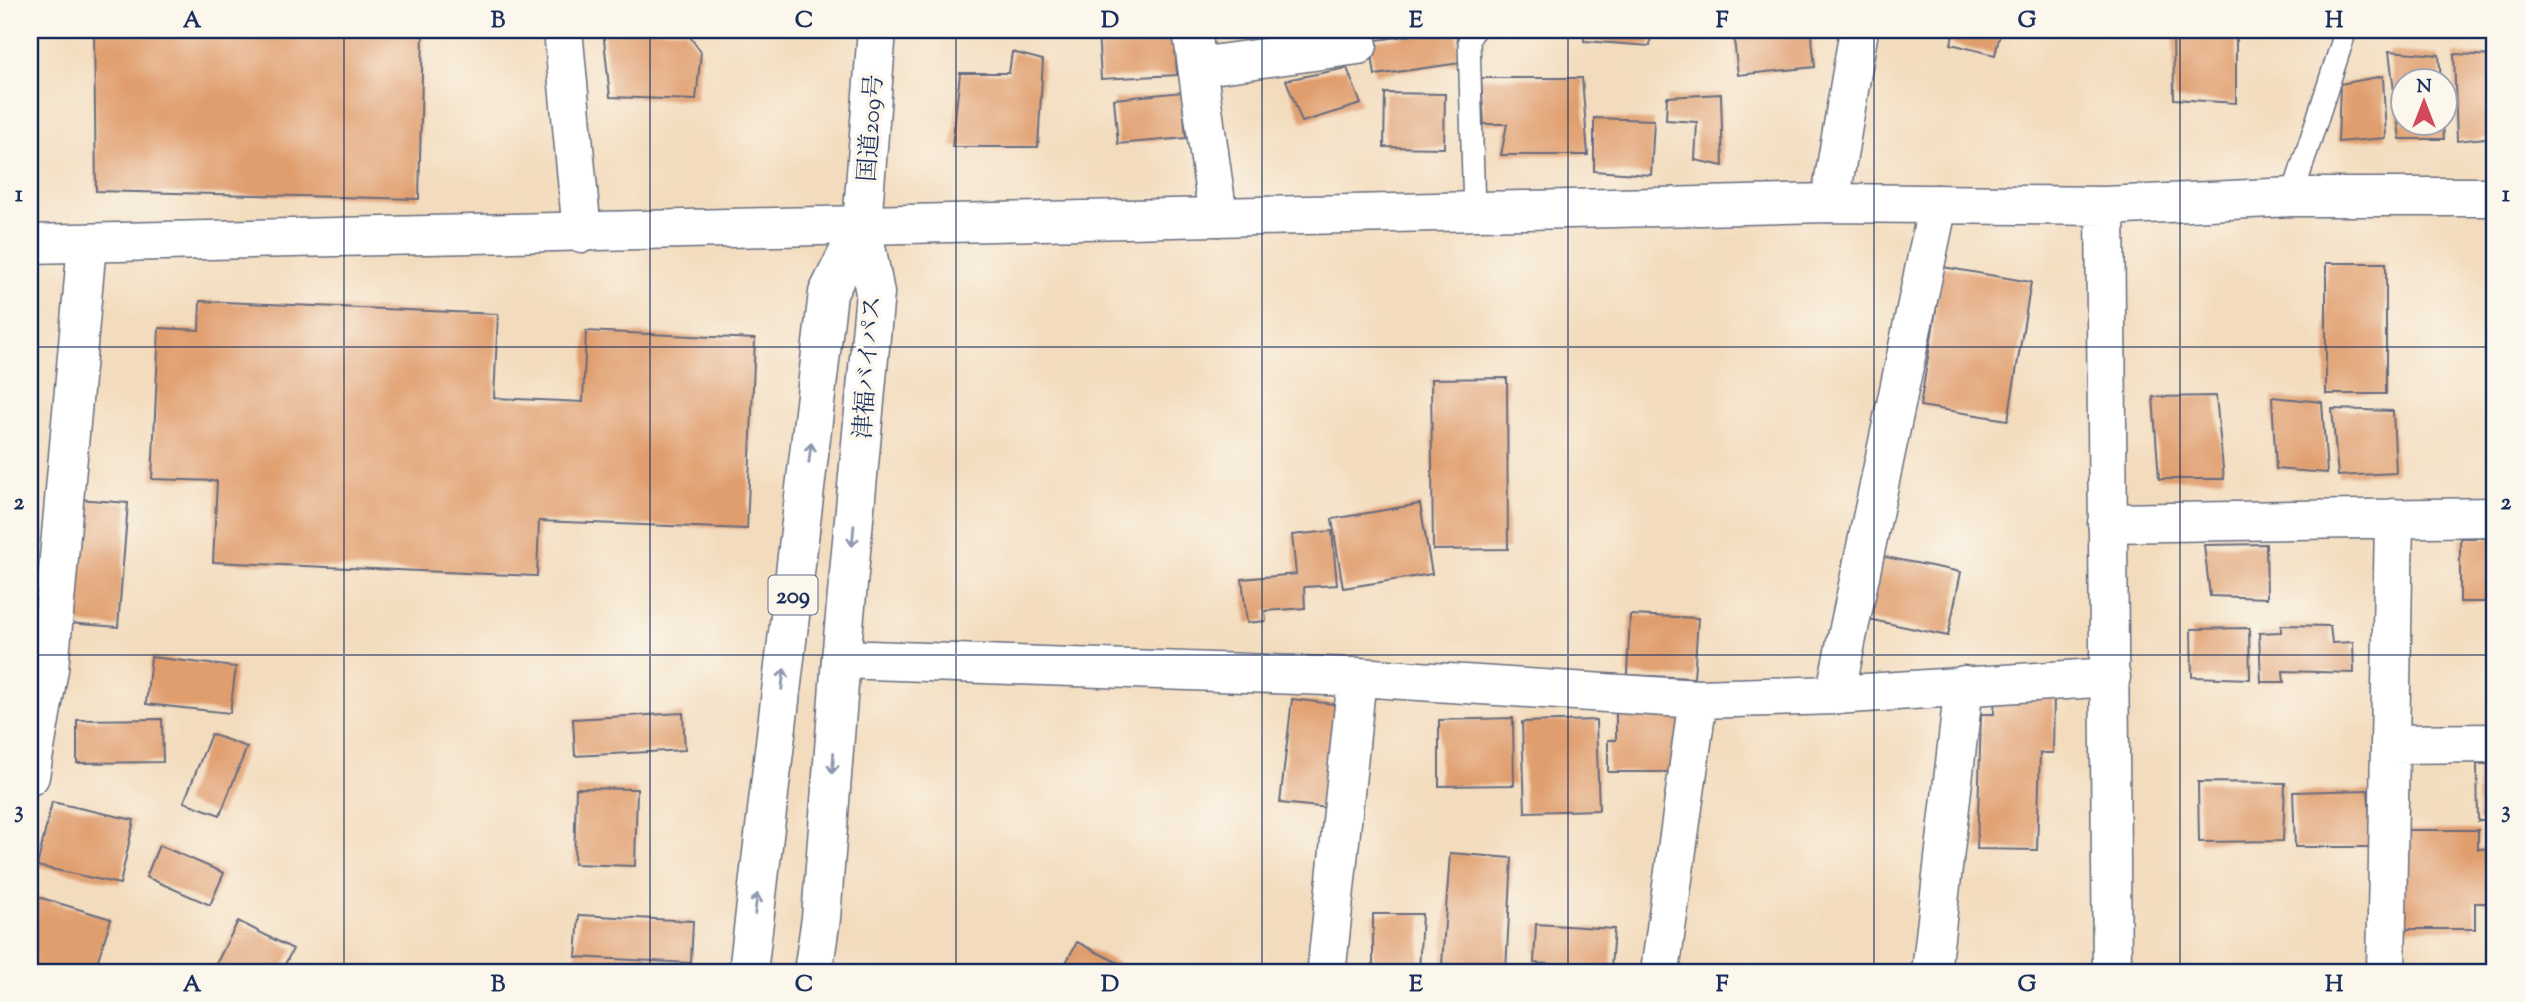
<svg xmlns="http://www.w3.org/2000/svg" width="2525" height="1002" viewBox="0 0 2525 1002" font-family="'Sorts Mill Goudy','Noto Serif JP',serif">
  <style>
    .building { fill: #e09d6d }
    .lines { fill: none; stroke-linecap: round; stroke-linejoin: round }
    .service-casing { stroke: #676c7f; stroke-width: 24 }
    .minor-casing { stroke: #676c7f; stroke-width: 41 }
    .tertiary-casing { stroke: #676c7f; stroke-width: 41 }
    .trunk-casing { stroke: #676c7f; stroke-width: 41 }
    .service { stroke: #fff; stroke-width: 21 }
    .minor { stroke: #fff; stroke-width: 38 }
    .tertiary { stroke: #fff; stroke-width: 38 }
    .trunk { stroke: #fff; stroke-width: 38 }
    .oneway { stroke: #8d97ae }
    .grid { fill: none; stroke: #1b2f5e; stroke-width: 2; stroke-opacity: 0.55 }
    .labels { text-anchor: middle; stroke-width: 7; stroke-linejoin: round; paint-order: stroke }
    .shield { fill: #fbf7ec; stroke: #5e6b89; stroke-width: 2 }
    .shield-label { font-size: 23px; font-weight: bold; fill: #1b2f5e }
    .street-label { font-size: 24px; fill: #1b2f5e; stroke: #fbf7ec }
    .neatline { fill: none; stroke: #1b2f5e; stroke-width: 2.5 }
    .grid-label { font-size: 23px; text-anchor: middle; font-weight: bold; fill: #1b2f5e }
  </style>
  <rect width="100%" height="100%" fill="#fbf7ec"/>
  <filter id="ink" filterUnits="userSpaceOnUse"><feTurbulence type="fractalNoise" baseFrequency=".0143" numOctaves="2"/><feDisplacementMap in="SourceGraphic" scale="14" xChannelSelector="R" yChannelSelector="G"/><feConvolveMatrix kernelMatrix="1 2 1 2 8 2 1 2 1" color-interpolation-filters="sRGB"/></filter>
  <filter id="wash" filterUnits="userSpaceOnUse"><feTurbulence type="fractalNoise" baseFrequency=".00686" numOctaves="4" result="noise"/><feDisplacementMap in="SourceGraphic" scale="28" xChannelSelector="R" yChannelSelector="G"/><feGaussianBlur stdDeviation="1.57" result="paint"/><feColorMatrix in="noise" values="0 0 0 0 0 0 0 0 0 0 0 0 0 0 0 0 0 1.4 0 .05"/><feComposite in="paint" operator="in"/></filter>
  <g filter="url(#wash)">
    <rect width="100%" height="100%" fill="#f3dcbd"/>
    <g id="blocks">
      <path class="building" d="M 94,30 L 410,30 L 423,33 L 419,199 L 96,191 Z
        M 603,30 L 685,30 L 701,52 L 696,100 L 610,97 Z
        M 1126,30 L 1174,30 L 1177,75 L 1101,79 L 1098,31 Z
        M 1411,30 L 1456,30 L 1461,63 L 1375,75 L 1370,41 L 1412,35 Z
        M 1585,30 L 1651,30 L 1650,46 L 1584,41 Z
        M 1733,30 L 1811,30 L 1815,67 L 1738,75 Z
        M 1954,30 L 2001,30 L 1995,55 L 1951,44 Z
        M 2173,30 L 2236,30 L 2236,103 L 2174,99 Z
        M 2389,51 L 2439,55 L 2441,80 L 2402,80 L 2402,122 L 2443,122 L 2444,139 L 2400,139 Z
        M 1012,52 L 1043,60 L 1038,147 L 952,147 L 960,73 L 1009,73 Z
        M 2454,54 L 2495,56 L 2495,137 L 2457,141 Z
        M 1347,68 L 1361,104 L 1302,122 L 1286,80 Z
        M 2383,76 L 2386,138 L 2338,142 L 2340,84 Z
        M 1481,78 L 1582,78 L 1588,155 L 1501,155 L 1507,124 L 1484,124 Z
        M 1182,92 L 1186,138 L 1118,144 L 1114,99 Z
        M 1385,93 L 1445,94 L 1444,148 L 1384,147 Z
        M 1721,94 L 1723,166 L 1695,160 L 1697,122 L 1666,120 L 1667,97 Z
        M 1594,118 L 1654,120 L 1651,175 L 1594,171 Z
        M 2326,263 L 2386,263 L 2386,394 L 2326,394 Z
        M 1943,267 L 2031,282 L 2008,420 L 1920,406 Z
        M 200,301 L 498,314 L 494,398 L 583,402 L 586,331 L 755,339 L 747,529 L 539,521 L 537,576 L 213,562 L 217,481 L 152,479 L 159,328 L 199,330 Z
        M 1507,378 L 1508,549 L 1433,550 L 1431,379 Z
        M 2216,396 L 2224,479 L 2159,479 L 2153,397 Z
        M 2272,397 L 2322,402 L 2327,473 L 2276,469 Z
        M 2332,409 L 2393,411 L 2396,473 L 2338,476 Z
        M 78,499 L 128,503 L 118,627 L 68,623 Z
        M 1420,504 L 1432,574 L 1343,588 L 1332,519 Z
        M 1332,531 L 1337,585 L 1304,587 L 1305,608 L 1265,611 L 1266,621 L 1247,623 L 1242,579 L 1296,574 L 1292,535 Z
        M 2460,538 L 2495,538 L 2495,602 L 2460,602 Z
        M 2266,544 L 2267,598 L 2210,596 L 2204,545 Z
        M 1876,555 L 1961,572 L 1948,636 L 1863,618 Z
        M 1630,615 L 1698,618 L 1694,678 L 1627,675 Z
        M 2281,625 L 2330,626 L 2332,643 L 2353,642 L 2354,673 L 2283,671 L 2284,682 L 2261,682 L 2259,633 L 2281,632 Z
        M 2249,628 L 2250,679 L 2192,677 L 2191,629 Z
        M 151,657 L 236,667 L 230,713 L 146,704 Z
        M 1995,695 L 2054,697 L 2053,753 L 2040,753 L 2037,850 L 1977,849 L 1981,714 L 1994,714 Z
        M 1292,699 L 1341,705 L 1329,808 L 1280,803 Z
        M 1616,707 L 1683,707 L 1683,772 L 1608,772 L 1608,740 L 1616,740 Z
        M 683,713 L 685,750 L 575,756 L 573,719 Z
        M 1513,718 L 1514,785 L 1439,786 L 1439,720 Z
        M 162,719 L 163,762 L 77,763 L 77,720 Z
        M 1596,720 L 1599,810 L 1525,812 L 1522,722 Z
        M 211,734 L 247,747 L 220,815 L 184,802 Z
        M 2477,764 L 2495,764 L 2495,821 L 2478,821 Z
        M 2198,782 L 2285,783 L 2283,841 L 2199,842 Z
        M 576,788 L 637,789 L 635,866 L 574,864 Z
        M 2368,790 L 2372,847 L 2295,847 L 2293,792 Z
        M 52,802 L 134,820 L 120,884 L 37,866 Z
        M 2403,830 L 2478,830 L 2478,849 L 2495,848 L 2495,903 L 2475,903 L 2475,929 L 2404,929 Z
        M 159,845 L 224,873 L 210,905 L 146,877 Z
        M 1450,853 L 1512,858 L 1506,971 L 1442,964 Z
        M 35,896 L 111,919 L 94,972 L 49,972 L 30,966 L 30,913 Z
        M 1373,914 L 1422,914 L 1419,972 L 1373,971 Z
        M 579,915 L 693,921 L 691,963 L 576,957 Z
        M 238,921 L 293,949 L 281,972 L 212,972 Z
        M 1536,924 L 1614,929 L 1611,968 L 1534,963 Z
        M 1077,942 L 1136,972 L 1061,972 Z"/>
    </g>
  </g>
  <g filter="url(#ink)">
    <use href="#blocks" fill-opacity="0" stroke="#676c7f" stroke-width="2"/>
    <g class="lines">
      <g class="service-casing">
        <path id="service" d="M 2292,197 L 2346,30
          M 1474,212 L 1469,40 L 1474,30"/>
      </g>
      <g class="minor-casing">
        <path id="minor" d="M 563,30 L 582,233
          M 1192,30 L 1218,217
          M 1197,67 L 1358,45
          M 1830,203 L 1859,30
          M 2107,523 L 2495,517
          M 841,659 L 1357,677 L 1698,699 L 1835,695 L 2111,677
          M 1835,695 L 1938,204
          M 2390,744 L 2495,743
          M 30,776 L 49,669 L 87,244
          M 1327,966 L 1357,677
          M 1660,972 L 1698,699
          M 1931,972 L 1964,685
          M 2386,972 L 2394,518"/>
      </g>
      <g class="tertiary-casing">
        <path id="tertiary" d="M 2105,206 L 2112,972
          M 30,244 L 1830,203 L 2105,206 L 2292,197 L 2495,197"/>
      </g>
      <g class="trunk-casing">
        <path id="trunk" d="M 748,972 L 828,293 L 862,225
          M 813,972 L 821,918 L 841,659 L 875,293 L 862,225 L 877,30"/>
      </g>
      <use href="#service" class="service"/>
      <use href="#minor" class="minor"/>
      <use href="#tertiary" class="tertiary"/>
      <use href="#trunk" class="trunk"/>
    </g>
    <defs><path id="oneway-shaft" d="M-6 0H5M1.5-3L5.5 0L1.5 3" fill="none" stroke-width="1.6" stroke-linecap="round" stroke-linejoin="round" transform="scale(1.75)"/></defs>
    <g class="oneway">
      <use href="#oneway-shaft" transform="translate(810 453) rotate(-83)"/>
      <use href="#oneway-shaft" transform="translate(853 536) rotate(95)"/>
      <use href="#oneway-shaft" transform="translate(783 679) rotate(-83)"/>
      <use href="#oneway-shaft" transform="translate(833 763) rotate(94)"/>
      <use href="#oneway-shaft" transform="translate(756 904) rotate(-83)"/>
    </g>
  </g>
  <path class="grid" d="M 344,30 L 344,972M 650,30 L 650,972M 956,30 L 956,972M 1262,30 L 1262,972M 1568,30 L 1568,972M 1874,30 L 1874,972M 2180,30 L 2180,972M 30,347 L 2495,347M 30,655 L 2495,655"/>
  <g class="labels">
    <rect class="shield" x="768.5" y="575.5" width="49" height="39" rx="5"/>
    <g class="shield-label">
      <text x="793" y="603">209</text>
    </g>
    <g class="street-label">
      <text transform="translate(870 128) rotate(-86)" y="8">国道209号</text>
      <text transform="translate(867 367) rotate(-86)" y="8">津福バイパス</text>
    </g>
  </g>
  <rect width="2525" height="1002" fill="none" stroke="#fbf7ec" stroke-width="77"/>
  <g transform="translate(2424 102)"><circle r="33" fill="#fbf7ec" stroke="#a1a7b3" stroke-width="2"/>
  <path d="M0-5L12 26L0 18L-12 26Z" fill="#d1495b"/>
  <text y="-10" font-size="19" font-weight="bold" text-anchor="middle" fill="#1b2f5e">N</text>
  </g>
  <rect x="38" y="38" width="2448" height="926" class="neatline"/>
  <g class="grid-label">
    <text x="192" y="27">A</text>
    <text x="498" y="27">B</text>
    <text x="804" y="27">C</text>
    <text x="1110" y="27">D</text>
    <text x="1416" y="27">E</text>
    <text x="1722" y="27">F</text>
    <text x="2027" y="27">G</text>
    <text x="2334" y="27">H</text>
    <text x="19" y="201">1</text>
    <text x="2506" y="201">1</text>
    <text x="19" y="509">2</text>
    <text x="2506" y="509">2</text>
    <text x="19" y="817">3</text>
    <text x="2506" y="817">3</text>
    <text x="192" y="991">A</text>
    <text x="498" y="991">B</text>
    <text x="804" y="991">C</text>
    <text x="1110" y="991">D</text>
    <text x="1416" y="991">E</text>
    <text x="1722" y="991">F</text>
    <text x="2027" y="991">G</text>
    <text x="2334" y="991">H</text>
  </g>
</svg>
